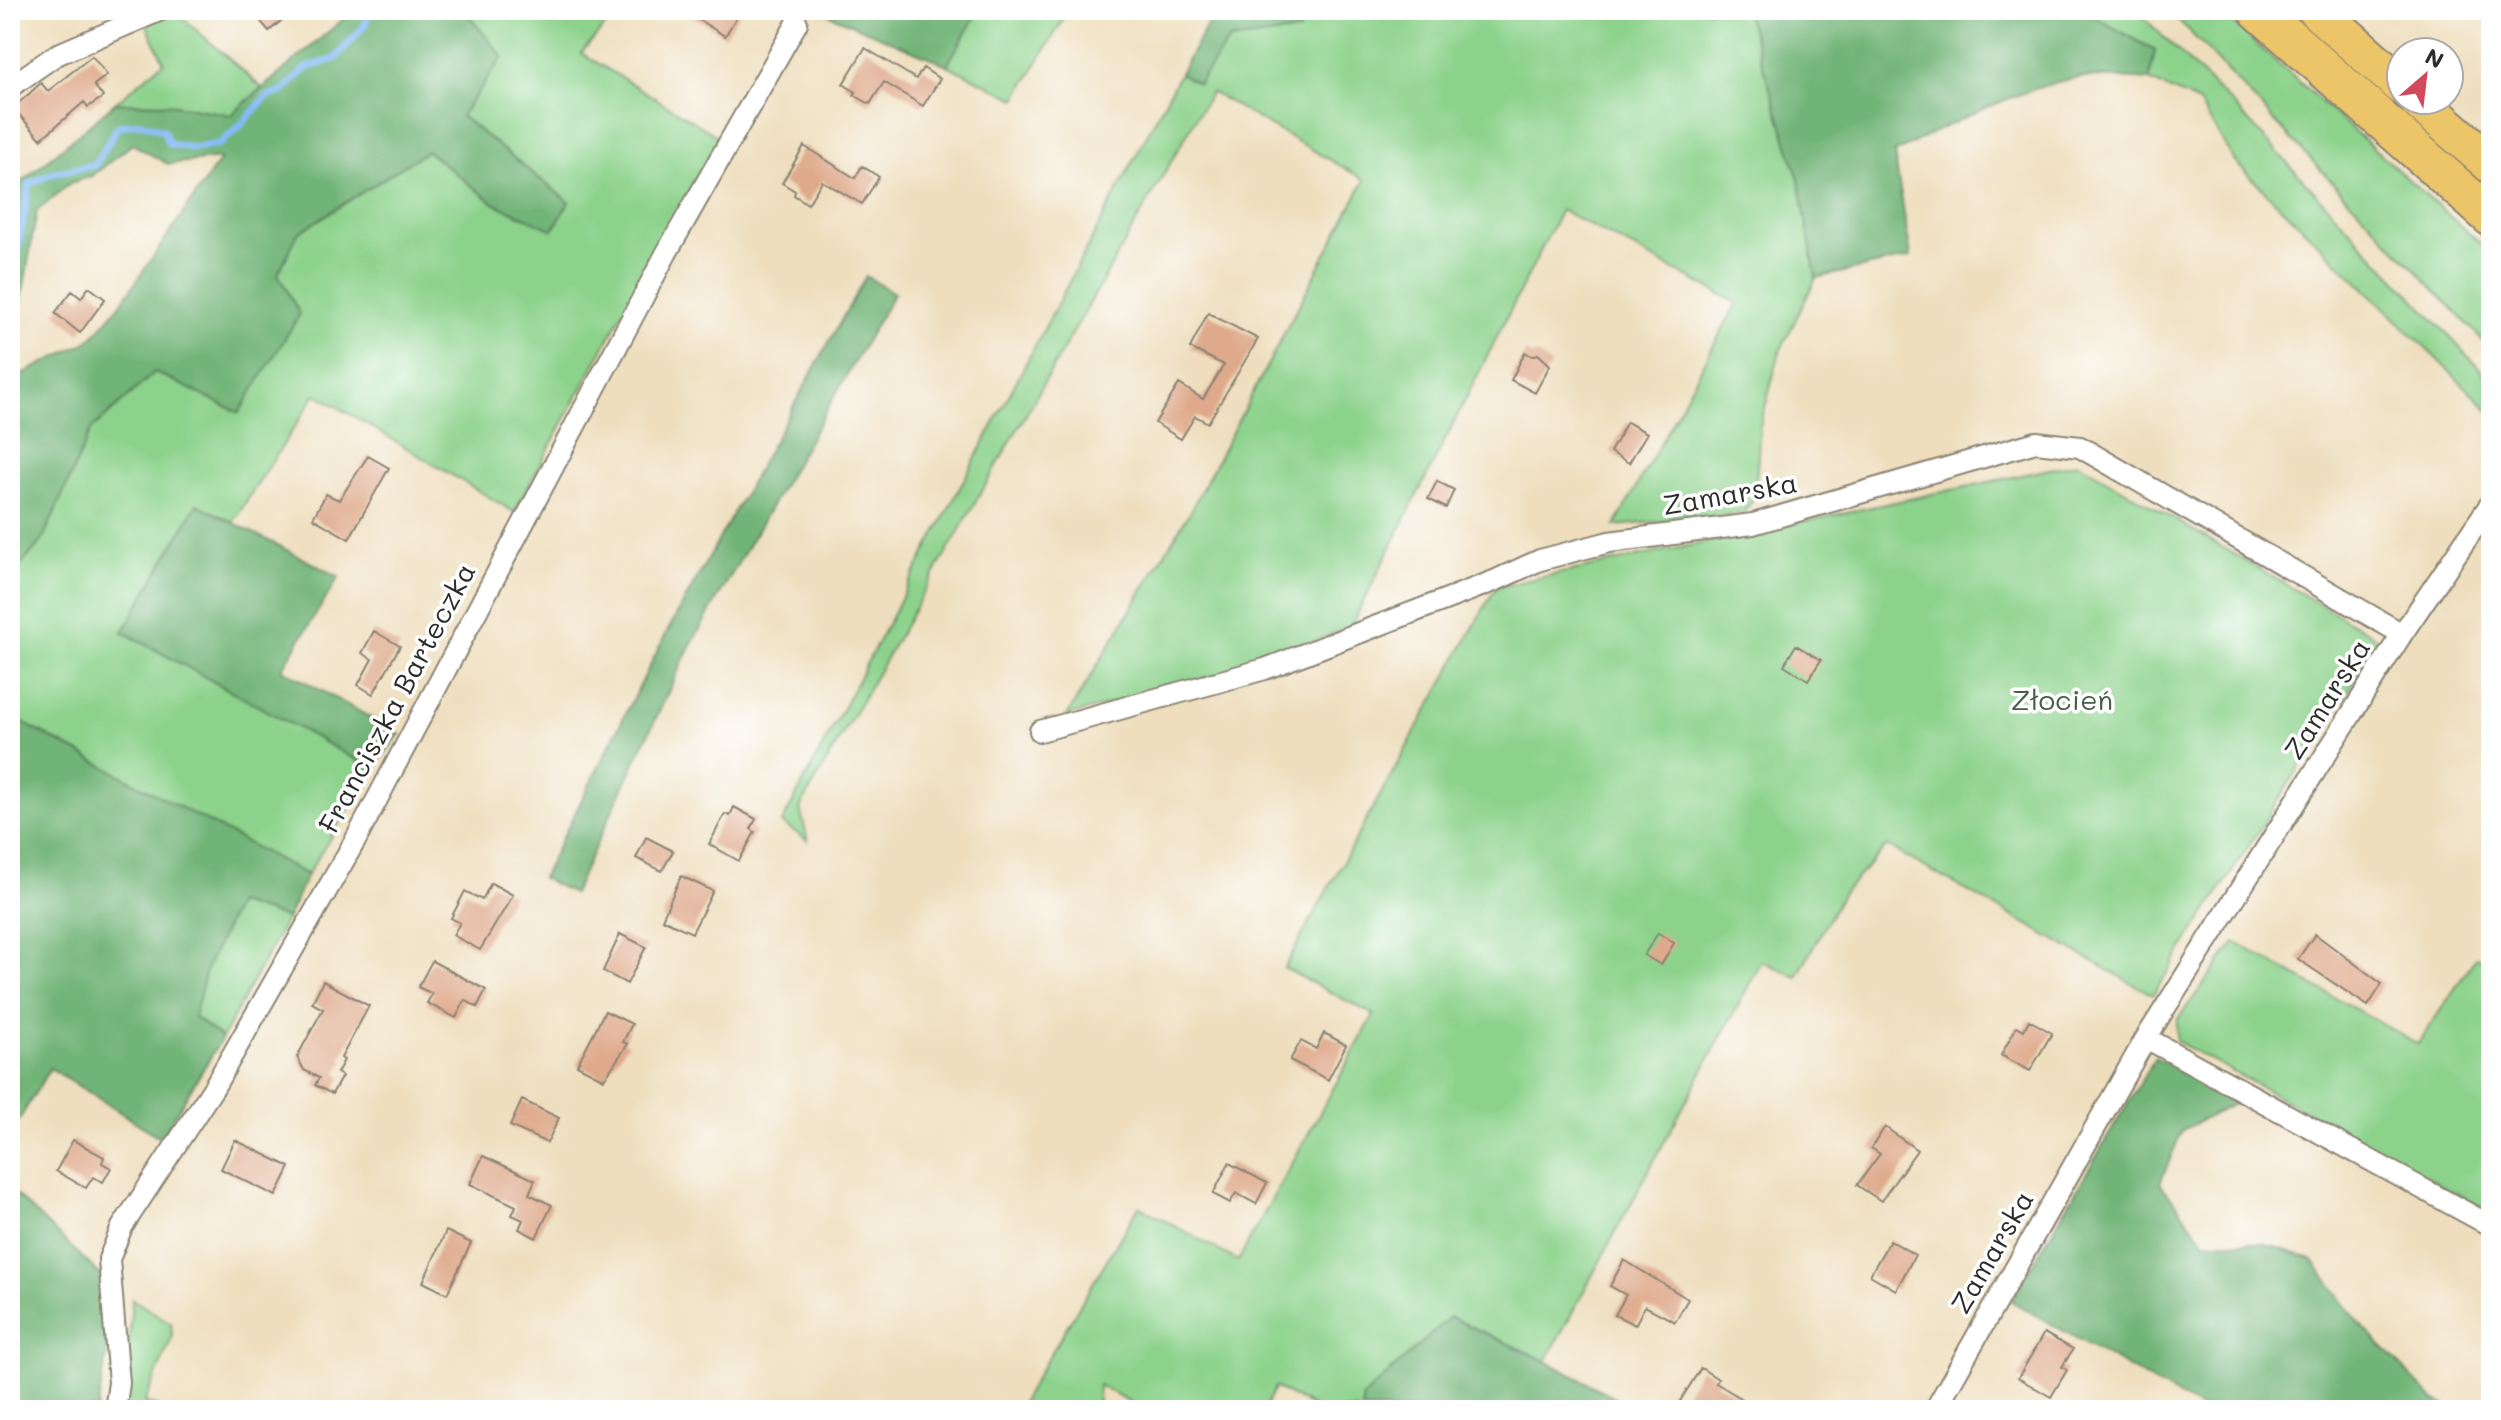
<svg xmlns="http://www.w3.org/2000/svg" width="2501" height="1420" viewBox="0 0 2501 1420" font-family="Mali,sans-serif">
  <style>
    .green { fill: #8cd28b; stroke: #5c7e5b; stroke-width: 2 }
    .forest { fill: #71b477; stroke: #4e7051; stroke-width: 2 }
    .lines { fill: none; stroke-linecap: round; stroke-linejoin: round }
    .stream { stroke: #87bbf5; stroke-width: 7 }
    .building { fill: #dfaa8c }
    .minor-casing { stroke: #8c8474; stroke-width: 24 }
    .motorway-casing { stroke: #8c8474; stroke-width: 42 }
    .minor { stroke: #fff; stroke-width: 20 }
    .motorway { stroke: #edc569; stroke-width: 38 }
    .labels { text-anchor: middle; stroke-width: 7; stroke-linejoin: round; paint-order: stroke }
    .street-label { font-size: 28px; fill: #2b2b2b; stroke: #fff }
    .park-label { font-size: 28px; fill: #485d48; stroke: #fff }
  </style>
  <rect width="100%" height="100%" fill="#fff"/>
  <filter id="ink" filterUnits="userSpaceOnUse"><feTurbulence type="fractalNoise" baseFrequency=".0125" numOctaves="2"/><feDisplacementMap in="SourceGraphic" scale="16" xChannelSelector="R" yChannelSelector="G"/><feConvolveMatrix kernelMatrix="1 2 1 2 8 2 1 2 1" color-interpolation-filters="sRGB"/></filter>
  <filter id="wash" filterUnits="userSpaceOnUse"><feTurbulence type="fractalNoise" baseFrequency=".006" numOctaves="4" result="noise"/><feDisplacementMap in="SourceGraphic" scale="32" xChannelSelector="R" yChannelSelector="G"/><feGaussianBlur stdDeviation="1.8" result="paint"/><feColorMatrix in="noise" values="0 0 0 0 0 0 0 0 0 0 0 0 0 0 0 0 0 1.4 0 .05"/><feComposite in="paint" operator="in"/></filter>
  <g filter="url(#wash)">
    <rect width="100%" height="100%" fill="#eedebd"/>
    <path class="green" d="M 464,10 L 619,10 L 581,53 L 719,137 L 514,512 L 316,394 L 233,522 L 197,504 L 123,632 L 373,769 L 307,875 L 10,716 L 10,577 L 42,541 L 91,430 L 155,372 L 278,274 L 298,233 L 427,151 L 495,204 L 568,201 L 461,116 L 503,57 Z
      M 979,10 L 1069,10 L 1016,99 L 947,65 Z
      M 1300,10 L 1745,10 L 1799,179 L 1816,278 L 1780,351 L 1760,426 L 1755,497 L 1743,513 L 1615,526 L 1737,303 L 1561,210 L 1351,626 L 1268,661 L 1067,716 L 1192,508 L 1365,180 L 1211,92 L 800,808 L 808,841 L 782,823 L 1180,73 L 1198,84 L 1229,40 L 1299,31 Z
      M 2082,10 L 2136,10 L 2237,109 L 2491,381 L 2491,412 L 2236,163 L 2199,103 L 2149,80 L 2155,50 Z
      M 2169,10 L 2218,10 L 2491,253 L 2491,349 Z
      M 175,11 L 262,88 L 231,115 L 169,104 L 115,103 L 164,62 L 146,23 Z
      M 2078,463 L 2381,640 L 2153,995 L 1887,846 L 1842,894 L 1797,977 L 1762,961 L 1546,1361 L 1450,1317 L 1362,1398 L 1363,1410 L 1318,1410 L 1275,1387 L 1264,1410 L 1145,1410 L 1099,1385 L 1097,1410 L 1017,1410 L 1139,1206 L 1238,1261 L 1374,1015 L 1284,968 L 1496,587 Z
      M 237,903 L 287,918 L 222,1038 L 193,1018 L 207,967 Z
      M 2235,942 L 2418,1044 L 2476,957 L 2491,965 L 2491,1212 L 2176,1041 L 2177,1020 Z
      M 132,1299 L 171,1323 L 172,1337 L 145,1402 L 165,1410 L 124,1410 Z"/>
    <path class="forest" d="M 354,10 L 464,10 L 503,57 L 461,116 L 569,202 L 553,230 L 495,204 L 427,151 L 298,233 L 278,274 L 300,314 L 239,413 L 155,372 L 91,430 L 42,541 L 10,577 L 10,380 L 89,341 L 120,305 L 221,158 L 168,164 L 132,144 L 92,176 L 70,183 L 37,211 L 20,309 L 10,304 L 10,192 L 115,103 L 169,104 L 231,115 Z
      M 826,10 L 979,10 L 947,65 L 825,13 Z
      M 1216,10 L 1300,10 L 1300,31 L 1229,40 L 1198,84 L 1180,73 Z
      M 1745,10 L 2082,10 L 2155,51 L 2149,80 C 2118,78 2087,74 2057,82 C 2005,97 1941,128 1894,153 L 1911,257 L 1816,278 L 1799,179 Z
      M 866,276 L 894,293 L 689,648 L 573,894 L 542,878 L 666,634 Z
      M 197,504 L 339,577 L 282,669 L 400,734 L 373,769 L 123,632 Z
      M 10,716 L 307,875 L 287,918 L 237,903 L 207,967 L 194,1017 L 222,1038 L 161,1138 L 50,1068 L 10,1135 Z
      M 2155,1057 L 2236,1103 L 2182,1130 L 2160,1183 L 2205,1242 L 2263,1243 L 2312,1259 L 2359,1323 L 2434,1400 L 2454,1410 L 2203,1410 L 2011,1301 Z
      M 10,1189 L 104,1278 L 107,1352 L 97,1410 L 10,1410 Z
      M 1450,1317 L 1546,1361 L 1623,1402 L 1620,1410 L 1363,1410 L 1362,1398 Z"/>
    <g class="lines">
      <path class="stream" d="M 10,298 L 29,184 L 56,172 L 95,165 L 118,126 L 140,123 L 163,130 L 169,144 L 194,148 L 219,144 L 239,127 L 266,97 L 282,92 L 306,68 L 335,59 L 363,27 L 371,10"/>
    </g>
    <g id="blocks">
      <path class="building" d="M 251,10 L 294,10 L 269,31 Z
        M 683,10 L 741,10 L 725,36 Z
        M 865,48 L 916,79 L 923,68 L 940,79 L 923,106 L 884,82 L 870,104 L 854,95 L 856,92 L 843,84 Z
        M 92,56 L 107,75 L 94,85 L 103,97 L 88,107 L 84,102 L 41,139 L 13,108 L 41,83 L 48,91 Z
        M 804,146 L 855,178 L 862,166 L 879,177 L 862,204 L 822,181 L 808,204 L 794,195 L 795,191 L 782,183 Z
        M 89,287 L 105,299 L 80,333 L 55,313 L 72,291 L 81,298 Z
        M 1208,313 L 1258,339 L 1208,423 L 1195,416 L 1181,439 L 1155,423 L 1179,384 L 1203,399 L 1224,365 L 1190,348 Z
        M 1525,352 L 1532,356 L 1538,354 L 1550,365 L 1535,393 L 1511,380 Z
        M 1627,422 L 1647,433 L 1629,463 L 1610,452 Z
        M 368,456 L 389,468 L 349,539 L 313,518 L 326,494 L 339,500 Z
        M 1437,481 L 1454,490 L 1446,508 L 1428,499 Z
        M 374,631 L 400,646 L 373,694 L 358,685 L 372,659 L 362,653 Z
        M 1796,645 L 1821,660 L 1808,680 L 1784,665 Z
        M 734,807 L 756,819 L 751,829 L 755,832 L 739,861 L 709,844 L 725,814 L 730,816 Z
        M 646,837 L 673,851 L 662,871 L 636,858 Z
        M 681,876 L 713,891 L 692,933 L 662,919 Z
        M 491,883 L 513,895 L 480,950 L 453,935 L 460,923 L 451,918 L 465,891 L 482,900 Z
        M 1658,933 L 1674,943 L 1661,965 L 1644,955 Z
        M 620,934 L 646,947 L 627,984 L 603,971 Z
        M 2315,934 L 2382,984 L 2368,1006 L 2298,959 Z
        M 432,961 L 486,990 L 477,1007 L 465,1000 L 456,1018 L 427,1003 L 432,994 L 418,987 Z
        M 323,981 L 369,1006 L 341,1058 L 344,1060 L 337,1073 L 342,1076 L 332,1094 L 315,1085 L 319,1078 L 304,1070 L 297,1057 L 323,1009 L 312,1003 Z
        M 605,1011 L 632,1024 L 623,1042 L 628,1044 L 604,1079 L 577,1065 Z
        M 2029,1020 L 2052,1033 L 2030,1071 L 2001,1055 L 2017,1026 L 2024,1030 Z
        M 1324,1033 L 1346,1045 L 1328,1080 L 1290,1060 L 1301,1041 L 1316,1049 Z
        M 522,1100 L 559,1118 L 547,1143 L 510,1126 Z
        M 1885,1127 L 1917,1150 L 1881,1201 L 1857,1185 L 1880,1154 L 1871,1148 Z
        M 73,1140 L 104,1157 L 102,1163 L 111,1168 L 103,1182 L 93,1177 L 86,1188 L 56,1171 Z
        M 235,1140 L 290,1167 L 276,1196 L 221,1169 Z
        M 483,1156 L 535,1180 L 529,1194 L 552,1205 L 536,1238 L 519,1229 L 523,1220 L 512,1215 L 516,1206 L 470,1184 Z
        M 1229,1163 L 1267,1183 L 1256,1204 L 1236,1193 L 1230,1203 L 1213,1194 Z
        M 446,1231 L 471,1243 L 447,1294 L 423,1282 Z
        M 1890,1240 L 1915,1255 L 1896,1290 L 1870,1275 Z
        M 1624,1260 L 1688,1299 L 1675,1322 L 1645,1306 L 1635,1325 L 1615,1315 L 1626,1295 L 1610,1286 Z
        M 2044,1333 L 2073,1349 L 2062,1367 L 2067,1370 L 2051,1397 L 2018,1378 Z
        M 1701,1368 L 1718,1379 L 1716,1383 L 1760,1410 L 1694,1410 L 1680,1401 Z"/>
    </g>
  </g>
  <g filter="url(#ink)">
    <use href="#blocks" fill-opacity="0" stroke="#8c8474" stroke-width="2"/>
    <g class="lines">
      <g class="minor-casing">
        <path id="minor" d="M 10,87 L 56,55 L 161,10
          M 1040,731 L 1265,669 L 1494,581 L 1540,560 L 1609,542 L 1753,524 L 2036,442 L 2080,447 L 2402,634
          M 2146,1038 L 2491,1226
          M 115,1410 L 119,1383 L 109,1259 L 122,1227 L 214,1087 L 355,841 L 667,252 L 797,23
          M 1935,1410 L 2146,1038 L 2402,634 L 2491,503"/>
      </g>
      <g class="motorway-casing">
        <path id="motorway" d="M 2258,10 L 2491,217
          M 2317,10 L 2401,85
          M 2418,100 L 2491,164"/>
      </g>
      <use href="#minor" class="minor"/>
      <use href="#motorway" class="motorway"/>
    </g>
  </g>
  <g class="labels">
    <g class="street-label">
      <text transform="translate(1730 494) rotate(-10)" y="10">Zamarska</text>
      <text transform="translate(397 698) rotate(-62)" y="10">Franciszka Barteczka</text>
      <text transform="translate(2327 699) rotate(-58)" y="10">Zamarska</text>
      <text transform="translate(1992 1252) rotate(-60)" y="10">Zamarska</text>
    </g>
    <g class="park-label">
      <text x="2062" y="710">Złocień</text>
    </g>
  </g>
  <rect width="2501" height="1420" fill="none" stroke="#fff" stroke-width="40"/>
  <g transform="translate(2425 76) rotate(28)"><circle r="38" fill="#ffffff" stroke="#aaaaaa" stroke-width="2"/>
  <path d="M0-6L14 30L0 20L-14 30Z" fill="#d1495b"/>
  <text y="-12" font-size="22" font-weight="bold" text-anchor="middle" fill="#2b2b2b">N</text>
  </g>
</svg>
